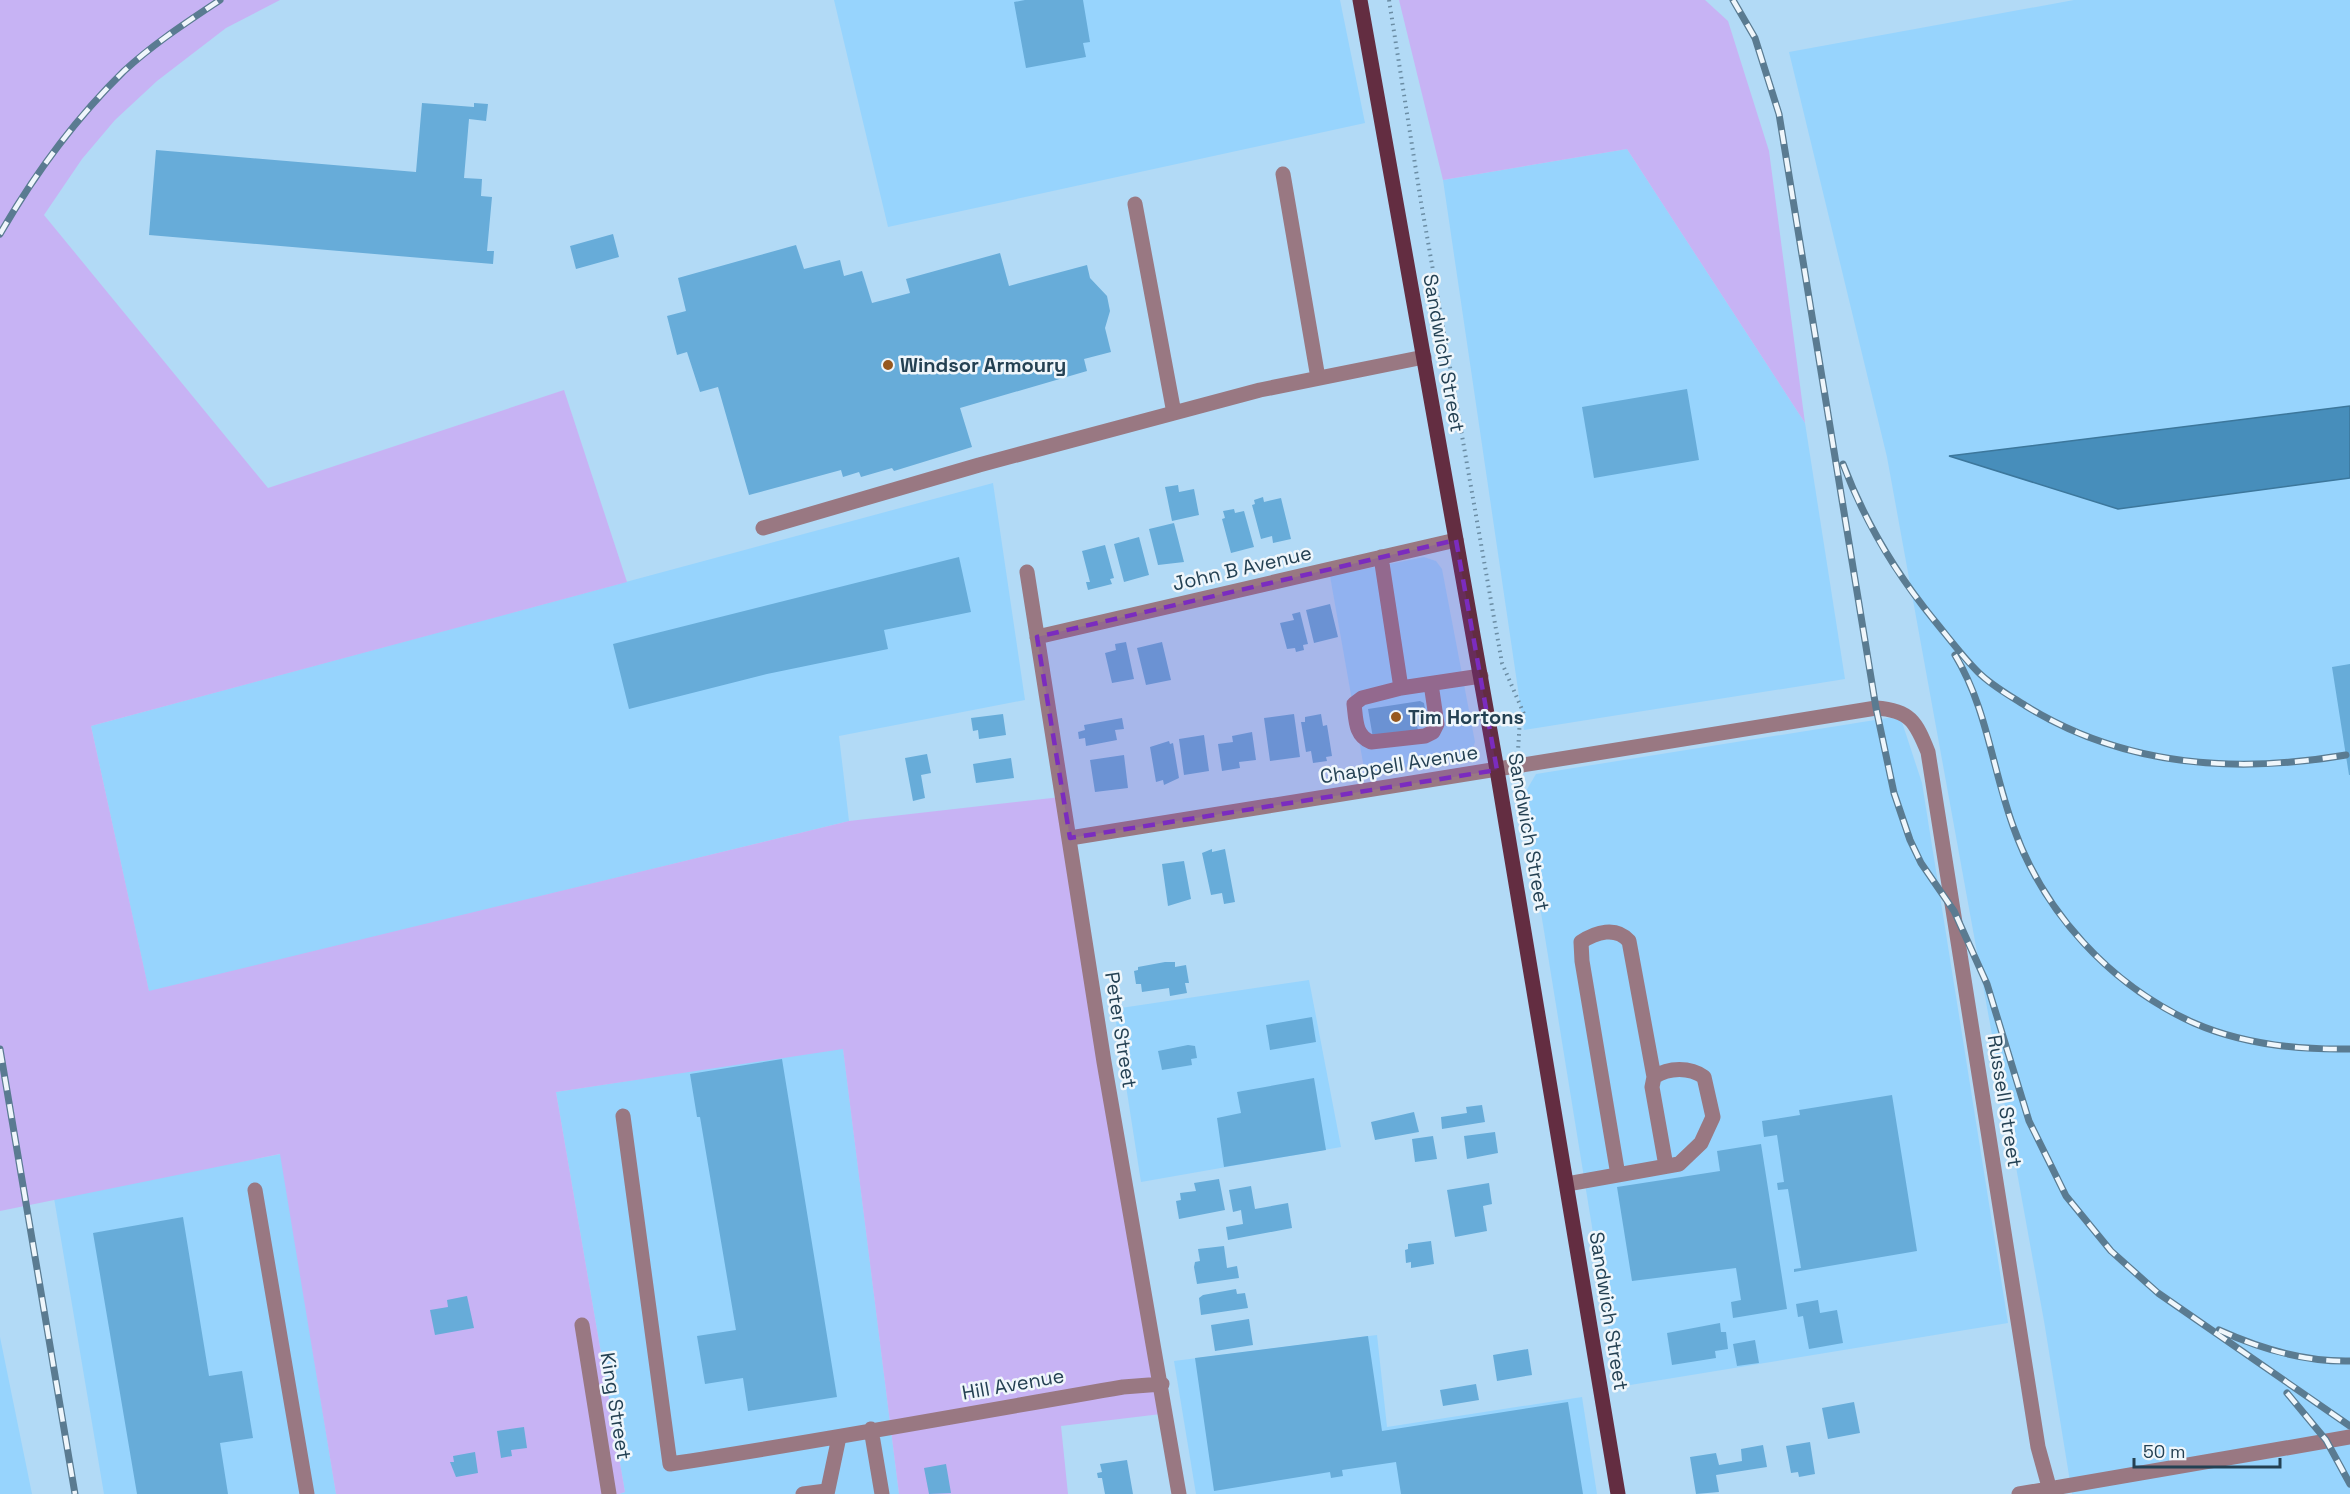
<svg xmlns="http://www.w3.org/2000/svg" width="2350" height="1494" viewBox="0 0 2350 1494" font-family="'Space Grotesk',sans-serif">
  <style>
    .built { fill: #97d4fd }
    .green { fill: #c7b3f4 }
    .water { fill: #478ebb; stroke: #3c779c; stroke-width: 1.5 }
    .building { fill: #67acd9 }
    .lines { fill: none; stroke-linecap: round; stroke-linejoin: round }
    .path { stroke: #6b8da4; stroke-width: 4; stroke-dasharray: 1.5 4.5; stroke-linecap: butt }
    .minor { stroke: #997882; stroke-width: 15 }
    .major { stroke: #632d41; stroke-width: 15 }
    .rail-casing { stroke: #5a7b91; stroke-width: 7 }
    .rail { stroke: #eff6fb; stroke-width: 4.5; stroke-dasharray: 14; stroke-linecap: butt }
    .marked { fill: #7b2cbf; fill-opacity: 0.2; stroke: #7b2cbf; stroke-width: 4.5; stroke-dasharray: 12 8; stroke-linejoin: round }
    .poi-dot { fill: #97581f; stroke: #eff6fb; stroke-width: 2 }
    .labels { text-anchor: middle; stroke-width: 5; stroke-linejoin: round; paint-order: stroke }
    .street-label { font-size: 20px; fill: #244153; stroke: #eff6fb }
    .poi-label { font-size: 20px; font-weight: bold; fill: #244153; stroke: #eff6fb; text-anchor: start }
  </style>
  <rect width="100%" height="100%" fill="#b2daf6"/>
  <path class="built" d="M 834,0 L 1340,0 L 1365,123 L 888,227 Z
    M 2074,0 L 2350,0 L 2350,406 L 1951,456 L 2118,508 L 2350,478 L 2350,1494 L 2072,1494 L 2044,1321 L 1887,457 L 1789,52 Z
    M 1627,149 L 1805,423 L 1845,679 L 1524,730 L 1443,180 Z
    M 993,483 L 1025,700 L 839,736 L 849,821 L 149,992 L 91,726 Z
    M 1424,557 L 1436,561 L 1442,569 L 1475,742 L 1472,751 L 1463,758 L 1365,774 L 1330,576 Z
    M 1900,716 L 1922,783 L 2008,1323 L 1618,1387 L 1525,814 L 1526,791 L 1536,774 Z
    M 1309,980 L 1341,1147 L 1141,1182 L 1114,1009 Z
    M 843,1048 L 899,1494 L 619,1494 L 625,1492 L 556,1092 Z
    M 281,1154 L 336,1494 L 104,1494 L 54,1198 Z
    M 1377,1335 L 1387,1427 L 1582,1397 L 1597,1494 L 1196,1494 L 1174,1361 Z
    M 0,1337 L 32,1494 L 0,1494 Z"/>
  <path class="green" d="M 0,0 L 280,0 L 226,28 L 157,81 L 115,120 L 82,159 L 44,215 L 268,488 L 564,390 L 627,582 L 91,726 L 149,991 L 849,821 L 1061,797 L 1161,1414 L 1061,1426 L 1068,1494 L 899,1494 L 843,1049 L 556,1092 L 625,1492 L 619,1494 L 336,1494 L 280,1154 L 0,1211 Z
    M 1399,0 L 1705,0 L 1728,21 L 1769,151 L 1805,423 L 1627,149 L 1443,180 Z"/>
  <path class="water" d="M 2350,406 L 2350,478 L 2118,509 L 1949,456 Z"/>
  <path class="building" d="M 1025,0 L 1083,0 L 1090,42 L 1083,43 L 1086,57 L 1026,68 L 1014,2 Z
    M 422,103 L 474,107 L 474,103 L 488,104 L 486,121 L 469,119 L 464,178 L 482,179 L 481,196 L 492,197 L 487,251 L 494,251 L 493,264 L 149,235 L 156,150 L 416,172 Z
    M 613,234 L 619,257 L 576,269 L 570,246 Z
    M 796,245 L 804,269 L 840,260 L 844,276 L 862,271 L 872,303 L 910,293 L 906,279 L 1000,253 L 1009,286 L 1087,265 L 1090,278 L 1107,296 L 1110,311 L 1105,328 L 1111,352 L 1084,359 L 1087,371 L 960,408 L 972,447 L 894,471 L 892,468 L 861,477 L 859,472 L 843,477 L 841,470 L 749,495 L 718,387 L 700,392 L 687,352 L 677,355 L 667,316 L 686,311 L 678,278 Z
    M 1687,389 L 1699,460 L 1594,478 L 1582,407 Z
    M 1178,485 L 1179,492 L 1194,489 L 1199,515 L 1172,521 L 1165,487 Z
    M 1263,497 L 1264,502 L 1281,498 L 1291,539 L 1273,543 L 1272,536 L 1261,539 L 1252,505 L 1255,504 L 1254,500 Z
    M 1234,509 L 1235,513 L 1244,511 L 1254,547 L 1231,553 L 1222,519 L 1225,518 L 1223,511 Z
    M 1174,523 L 1184,562 L 1158,565 L 1149,529 Z
    M 1139,537 L 1149,575 L 1124,582 L 1114,544 Z
    M 1105,545 L 1114,578 L 1110,579 L 1112,584 L 1088,590 L 1086,582 L 1090,582 L 1082,551 Z
    M 959,557 L 971,612 L 884,630 L 888,649 L 767,674 L 629,709 L 613,644 Z
    M 1330,604 L 1338,637 L 1314,643 L 1306,610 Z
    M 1300,612 L 1308,644 L 1303,645 L 1304,650 L 1296,652 L 1295,648 L 1287,649 L 1280,623 L 1294,620 L 1292,614 Z
    M 1126,642 L 1134,679 L 1112,683 L 1105,653 L 1116,650 L 1115,644 Z
    M 1162,642 L 1171,680 L 1146,685 L 1137,648 Z
    M 2350,664 L 2350,775 L 2349,775 L 2332,667 Z
    M 1420,701 L 1424,703 L 1427,721 L 1424,725 L 1417,726 L 1418,730 L 1373,738 L 1368,709 Z
    M 1003,714 L 1006,735 L 979,739 L 978,730 L 973,731 L 971,718 Z
    M 1294,714 L 1300,757 L 1270,761 L 1264,718 Z
    M 1321,714 L 1323,726 L 1327,725 L 1332,756 L 1326,757 L 1327,761 L 1313,763 L 1311,751 L 1306,752 L 1301,722 L 1305,722 L 1305,717 Z
    M 1122,718 L 1124,729 L 1115,730 L 1117,740 L 1086,746 L 1085,738 L 1079,739 L 1078,732 L 1085,730 L 1084,725 Z
    M 1252,732 L 1256,760 L 1239,762 L 1240,768 L 1222,771 L 1218,744 L 1233,742 L 1232,736 Z
    M 1204,735 L 1209,771 L 1184,775 L 1179,739 Z
    M 1169,741 L 1170,744 L 1173,743 L 1179,778 L 1164,785 L 1163,780 L 1156,782 L 1150,747 Z
    M 927,754 L 931,773 L 921,775 L 925,798 L 913,801 L 905,758 Z
    M 1124,755 L 1128,788 L 1095,792 L 1090,760 Z
    M 1011,758 L 1014,778 L 976,783 L 973,764 Z
    M 1212,849 L 1212,852 L 1225,849 L 1235,902 L 1224,904 L 1222,893 L 1211,895 L 1202,853 Z
    M 1184,861 L 1191,899 L 1168,906 L 1162,864 Z
    M 1165,962 L 1175,962 L 1175,967 L 1186,965 L 1189,983 L 1185,983 L 1187,993 L 1170,996 L 1169,988 L 1142,992 L 1141,984 L 1136,984 L 1134,971 L 1138,970 L 1138,967 Z
    M 1312,1017 L 1316,1042 L 1270,1050 L 1266,1025 Z
    M 1188,1045 L 1195,1046 L 1197,1058 L 1191,1059 L 1192,1065 L 1162,1070 L 1158,1051 Z
    M 782,1059 L 837,1397 L 748,1411 L 743,1378 L 705,1384 L 697,1336 L 736,1330 L 700,1117 L 697,1117 L 690,1074 Z
    M 1314,1078 L 1326,1150 L 1224,1167 L 1217,1118 L 1241,1113 L 1237,1092 Z
    M 1892,1095 L 1917,1251 L 1794,1272 L 1794,1269 L 1801,1268 L 1788,1189 L 1778,1190 L 1777,1183 L 1784,1182 L 1777,1135 L 1764,1137 L 1762,1121 L 1800,1115 L 1799,1110 Z
    M 1482,1105 L 1485,1122 L 1442,1129 L 1441,1117 L 1467,1113 L 1466,1107 Z
    M 1414,1112 L 1419,1132 L 1375,1140 L 1371,1122 Z
    M 1495,1132 L 1498,1153 L 1467,1159 L 1464,1136 Z
    M 1433,1136 L 1437,1159 L 1415,1162 L 1412,1139 Z
    M 1761,1144 L 1787,1309 L 1733,1318 L 1731,1302 L 1741,1300 L 1736,1268 L 1632,1281 L 1617,1187 L 1720,1171 L 1717,1151 Z
    M 1219,1179 L 1225,1210 L 1179,1219 L 1176,1201 L 1181,1200 L 1180,1193 L 1196,1191 L 1194,1183 Z
    M 1489,1183 L 1492,1204 L 1483,1206 L 1487,1231 L 1455,1237 L 1447,1190 Z
    M 1251,1186 L 1255,1209 L 1288,1203 L 1292,1228 L 1228,1240 L 1226,1227 L 1243,1224 L 1241,1210 L 1233,1212 L 1229,1190 Z
    M 183,1217 L 209,1376 L 242,1371 L 253,1438 L 220,1443 L 228,1494 L 137,1494 L 93,1233 Z
    M 1431,1241 L 1434,1264 L 1411,1268 L 1411,1262 L 1406,1263 L 1405,1250 L 1408,1249 L 1408,1244 Z
    M 1224,1246 L 1227,1268 L 1237,1266 L 1239,1278 L 1197,1284 L 1194,1267 L 1195,1262 L 1200,1261 L 1198,1249 Z
    M 1236,1289 L 1237,1294 L 1245,1293 L 1248,1308 L 1201,1315 L 1199,1298 L 1203,1295 Z
    M 467,1296 L 474,1328 L 435,1335 L 430,1310 L 448,1307 L 447,1300 Z
    M 1818,1300 L 1820,1313 L 1837,1310 L 1843,1343 L 1809,1349 L 1803,1316 L 1798,1317 L 1796,1304 Z
    M 1249,1319 L 1253,1345 L 1215,1351 L 1211,1325 Z
    M 1720,1323 L 1721,1332 L 1726,1332 L 1728,1349 L 1715,1351 L 1716,1358 L 1672,1365 L 1667,1333 Z
    M 1368,1336 L 1382,1431 L 1568,1402 L 1583,1494 L 1401,1494 L 1396,1462 L 1342,1470 L 1343,1476 L 1331,1478 L 1330,1472 L 1214,1491 L 1195,1358 Z
    M 1755,1340 L 1759,1363 L 1737,1366 L 1733,1344 Z
    M 1528,1349 L 1532,1375 L 1497,1381 L 1493,1355 Z
    M 1476,1384 L 1479,1400 L 1443,1406 L 1440,1390 Z
    M 1854,1402 L 1860,1433 L 1828,1439 L 1822,1408 Z
    M 524,1427 L 527,1448 L 511,1450 L 512,1456 L 501,1458 L 497,1431 Z
    M 1810,1442 L 1815,1474 L 1799,1477 L 1798,1472 L 1791,1473 L 1786,1446 Z
    M 1763,1445 L 1767,1467 L 1716,1475 L 1719,1492 L 1696,1494 L 1690,1457 L 1716,1453 L 1719,1465 L 1742,1461 L 1741,1449 Z
    M 475,1452 L 478,1473 L 456,1477 L 450,1462 L 454,1462 L 453,1456 Z
    M 1127,1460 L 1133,1494 L 1105,1494 L 1102,1478 L 1098,1478 L 1097,1473 L 1102,1472 L 1100,1464 Z
    M 946,1464 L 951,1493 L 929,1494 L 924,1468 Z"/>
  <g class="lines">
    <path class="path" d="M 1389,0 L 1421,202 L 1497,635 L 1502,663 L 1524,714 L 1520,718 L 1518,751"/>
    <path class="minor" d="M 1283,174 L 1318,378
      M 1135,204 L 1174,413
      M 763,528 L 979,465 L 1260,390 L 1424,357
      M 1381,557 L 1401,688 L 1481,676
      M 1027,572 L 1104,1062 L 1179,1494
      M 1037,637 L 1456,540
      M 1401,688 L 1362,698 L 1354,704 C 1356,720 1355,736 1371,742 L 1425,736 L 1433,732 L 1437,724 L 1431,684
      M 1070,838 L 1876,708 C 1910,710 1916,722 1928,752 L 2038,1447 L 2051,1494
      M 623,1116 L 670,1464 C 822,1441 972,1413 1123,1387 L 1162,1384
      M 1618,1175 L 1582,961 L 1581,942 C 1596,932 1616,926 1629,941 L 1654,1077
      M 1567,1184 L 1679,1164 L 1701,1143 L 1713,1117 L 1704,1077 C 1690,1067 1669,1067 1654,1077 L 1652,1087 L 1666,1166
      M 255,1190 L 307,1494
      M 582,1325 L 609,1494
      M 871,1429 L 882,1494
      M 803,1494 L 826,1491
      M 827,1494 L 839,1437
      M 2019,1494 L 2350,1437"/>
    <path class="major" d="M 1360,0 L 1497,770 L 1618,1494"/>
    <g class="rail-casing">
      <path id="rail" d="M 1733,0 L 1755,38 L 1779,114 L 1876,708 L 1894,793 L 1910,840 L 1921,863 L 1954,911 L 1987,984 L 2029,1121 L 2066,1196 L 2111,1251 L 2158,1293 L 2350,1426
        M 0,234 C 34,175 75,119 124,71 C 153,44 187,22 220,0
        M 1843,464 C 1865,522 1894,571 1934,620 C 1948,637 1962,656 1978,672 C 1992,686 2009,695 2026,706 C 2123,766 2235,774 2346,755
        M 1955,655 C 1987,708 1992,768 2013,826 C 2043,912 2110,985 2194,1023 C 2242,1044 2298,1050 2350,1049
        M 0,1049 L 75,1494
        M 2219,1330 C 2261,1349 2304,1362 2350,1361
        M 2287,1393 L 2326,1440 L 2350,1484"/>
    </g>
    <use href="#rail" class="rail"/>
  </g>
  <path class="marked" d="M 1456,540 L 1497,770 L 1070,838 L 1037,637 Z"/>
  <g class="poi-dot">
    <circle cx="888" cy="365" r="6"/>
    <circle cx="1396" cy="717" r="6"/>
  </g>
  <g class="labels">
    <g class="street-label">
      <text transform="translate(1444 353) rotate(80)" y="7">Sandwich Street</text>
      <text transform="translate(1242 568) rotate(-13)" y="7">John B Avenue</text>
      <text transform="translate(1399 764) rotate(-9)" y="7">Chappell Avenue</text>
      <text transform="translate(1529 832) rotate(80)" y="7">Sandwich Street</text>
      <text transform="translate(1121 1030) rotate(81)" y="7">Peter Street</text>
      <text transform="translate(2005 1101) rotate(81)" y="7">Russell Street</text>
      <text transform="translate(1609 1311) rotate(81)" y="7">Sandwich Street</text>
      <text transform="translate(1013 1384) rotate(-10)" y="7">Hill Avenue</text>
      <text transform="translate(616 1406) rotate(81)" y="7">King Street</text>
    </g>
    <g class="poi-label">
      <text x="900" y="372">Windsor Armoury</text>
      <text x="1408" y="724">Tim Hortons</text>
    </g>
  </g>
  <path d="M2134 1458v9h146v-9" fill="none" stroke="#244153" stroke-width="3"/>
  <text x="2143" y="1458" font-size="18" fill="#244153" stroke="#eff6fb" stroke-width="4.5" paint-order="stroke">50 m</text>
</svg>
